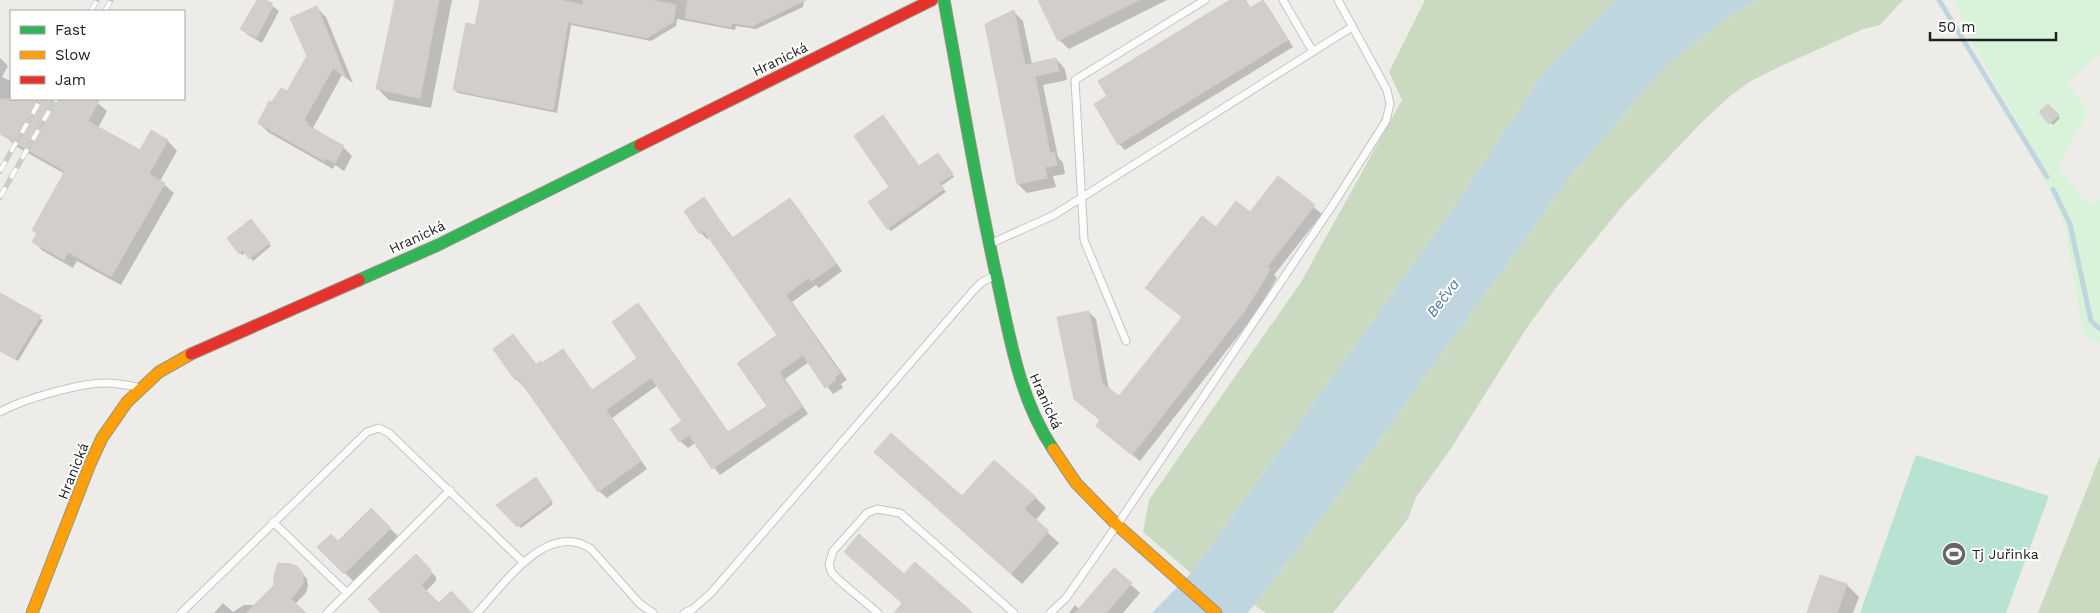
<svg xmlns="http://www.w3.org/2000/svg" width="2100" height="613" viewBox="0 0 2100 613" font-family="'Work Sans',sans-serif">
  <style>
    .forest { fill: #c9dac0 }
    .park { fill: #d9f2da }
    .pitch { fill: #b8e2d2 }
    .water { fill: #bfd6de }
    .shadow { fill: #0003 }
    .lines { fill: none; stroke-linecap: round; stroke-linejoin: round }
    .stream { stroke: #bfd6de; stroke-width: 5 }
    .building { fill: #d1cecc; stroke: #d1ceca }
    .lane-casing { stroke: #c5c4c3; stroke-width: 9 }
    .fast-casing { stroke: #949682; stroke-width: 13 }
    .slow-casing { stroke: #949682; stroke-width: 13 }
    .jam-casing { stroke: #949682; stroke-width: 13 }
    .lane { stroke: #fcfcfc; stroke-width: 7 }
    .fast { stroke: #30b455; stroke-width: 11 }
    .slow { stroke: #ff9f0a; stroke-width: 11 }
    .jam { stroke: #e5322d; stroke-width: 11 }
    .rail-casing { stroke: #cbcbca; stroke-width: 5.5 }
    .rail { stroke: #fff; stroke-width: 4; stroke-dasharray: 11; stroke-linecap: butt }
    .labels { text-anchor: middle; stroke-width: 4; stroke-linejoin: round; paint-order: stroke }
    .street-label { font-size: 14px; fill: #202020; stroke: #fff }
    .poi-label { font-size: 14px; fill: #202020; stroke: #fff; text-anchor: start }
    .water-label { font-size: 15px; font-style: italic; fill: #4f74a2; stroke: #fff }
  </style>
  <rect width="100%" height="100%" fill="#eeece9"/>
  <path class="forest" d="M 1425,0 L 1616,0 L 1546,70 L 1443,223 L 1191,573 L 1143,532 L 1149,500 L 1301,282 L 1402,100 L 1389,72 Z
    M 1757,0 L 1903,0 L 1880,25 L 1863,29 L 1777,68 L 1751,81 L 1730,96 L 1701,123 L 1625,203 L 1555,289 L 1526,329 L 1450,450 L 1416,497 L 1408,519 L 1333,613 L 1266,613 L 1254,605 L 1350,480 L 1570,177 L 1662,70 L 1718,24 Z
    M 2100,456 L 2100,613 L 2038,613 Z"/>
  <path class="park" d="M 1954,0 L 2100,0 L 2100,55 L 2066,83 L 2089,112 L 2058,166 L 2082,198 L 2091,204 L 2100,198 L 2100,344 L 2083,334 L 2065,226 L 2020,125 L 1971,41 Z"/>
  <path class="pitch" d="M 1916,455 L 2049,496 L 2006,613 L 1860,613 Z"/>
  <path class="water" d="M 1616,0 L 1757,0 L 1718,24 L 1662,70 L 1570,177 L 1350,480 L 1248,613 L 1152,613 L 1191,573 L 1220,533 L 1443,223 L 1546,70 Z"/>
  <path class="shadow" d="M 258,0 L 264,0 L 279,11 L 262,43 L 248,35 L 242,29 Z
    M 396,0 L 452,0 L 431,108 L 389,100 L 378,89 Z
    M 481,0 L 804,0 L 803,7 L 756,29 L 736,26 L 735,30 L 677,19 L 676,26 L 651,41 L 571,25 L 557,113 L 458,93 L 454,90 L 476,26 Z
    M 1039,0 L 1167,0 L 1069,49 L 1059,40 Z
    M 1232,0 L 1246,0 L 1251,9 L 1263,2 L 1269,8 L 1293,47 L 1125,150 L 1119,144 Z
    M 317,8 L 326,17 L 353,83 L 342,75 L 313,128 L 343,147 L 352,156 L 344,171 L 335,165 L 333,169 L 268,132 L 259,123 L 273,104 L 288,93 L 308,56 Z
    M 1014,12 L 1023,21 L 1032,64 L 1056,59 L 1065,69 L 1067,80 L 1043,85 L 1058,157 L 1063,163 L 1065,174 L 1053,176 L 1056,187 L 1027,193 L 1018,184 Z
    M 0,58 L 8,66 L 2,77 L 11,81 L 11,99 L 93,99 L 107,111 L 98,128 L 140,152 L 151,132 L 168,141 L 177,151 L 160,181 L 174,193 L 121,285 L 77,261 L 73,268 L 43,251 L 34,242 L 38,235 L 33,230 L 65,174 L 17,147 L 0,132 Z
    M 2048,105 L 2060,118 L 2053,125 L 2041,112 Z
    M 941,157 L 954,177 L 941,186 L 946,192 L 891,231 L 888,228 L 891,187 L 919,168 Z
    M 1278,178 L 1322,214 L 1274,275 L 1277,278 L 1253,317 L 1140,461 L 1105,433 L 1097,426 L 1101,421 L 1075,398 L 1089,312 L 1096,319 L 1109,390 L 1119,398 L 1183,318 L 1147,288 L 1216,229 L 1250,214 Z
    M 704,199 L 734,239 L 790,199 L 797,207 L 842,271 L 819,288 L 816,285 L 792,302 L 847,380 L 841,384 L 843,388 L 833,394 L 809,362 L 785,379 L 808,414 L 720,475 L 695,443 L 688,448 L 680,441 L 684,421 L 658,385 L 612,418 L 647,469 L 607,498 L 599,491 L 525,385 L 523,386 L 516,379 L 494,349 L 513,336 L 537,365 L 543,364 L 562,350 L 593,391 L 639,358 L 638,305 L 645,312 L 729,433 L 768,407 L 778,336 L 711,238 L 707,239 L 699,231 Z
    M 253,224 L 271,246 L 253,261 L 246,252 L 242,255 L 240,253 Z
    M 0,295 L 43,320 L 18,361 L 0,351 Z
    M 876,452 L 962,498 L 1035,497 L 1046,508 L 1035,521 L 1059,543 L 1022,584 Z
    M 538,482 L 553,504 L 521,528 L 498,505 Z
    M 371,510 L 399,537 L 354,582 L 319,547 L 338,542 Z
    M 416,556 L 436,577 L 436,581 L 426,591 L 439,604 L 471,613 L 383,613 Z
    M 1114,570 L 1140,593 L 1123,613 L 1069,613 L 1075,605 L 1080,610 Z
    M 302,573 L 307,579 L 308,586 L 306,593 L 295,604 L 304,613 L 214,613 L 223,603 L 233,612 L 244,605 L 256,605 Z
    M 1821,576 L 1847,585 L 1859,597 L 1853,613 L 1808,613 Z"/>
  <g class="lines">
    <path class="stream" d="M 1939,0 L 2047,177
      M 2053,189 L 2070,224 L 2091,321 L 2100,329"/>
  </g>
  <path class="building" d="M 257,0 L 266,0 L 272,3 L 272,8 L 256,38 L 240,29 Z
    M 395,0 L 439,0 L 420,98 L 376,89 Z
    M 480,0 L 560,0 L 583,5 L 583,0 L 651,0 L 676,5 L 673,22 L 647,38 L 568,22 L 553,110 L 453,90 L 466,23 L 475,25 Z
    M 688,0 L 806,0 L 752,26 L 732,23 L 731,27 L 685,18 Z
    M 1038,0 L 1139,0 L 1058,41 Z
    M 1230,0 L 1245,0 L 1250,8 L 1263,0 L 1288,40 L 1118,145 L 1094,104 L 1107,96 L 1098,81 Z
    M 317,6 L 346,78 L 333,68 L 304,120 L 308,122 L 307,125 L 344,146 L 335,163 L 326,158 L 324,161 L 258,123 L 269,101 L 272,102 L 281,88 L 287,91 L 307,56 L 290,18 Z
    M 1014,10 L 1025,65 L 1056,58 L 1059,71 L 1035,76 L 1050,153 L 1054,152 L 1057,165 L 1045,167 L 1047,178 L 1017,184 L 985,24 Z
    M 0,99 L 100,99 L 88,121 L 140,150 L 151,130 L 168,140 L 149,174 L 165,183 L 111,277 L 68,252 L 64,260 L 32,242 L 37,233 L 32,230 L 65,171 L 0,134 Z
    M 2048,104 L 2059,115 L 2049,124 L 2039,112 Z
    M 883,115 L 919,166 L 938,153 L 953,174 L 939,183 L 944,189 L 887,229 L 868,202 L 889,187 L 854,136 Z
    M 1278,176 L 1315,205 L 1267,267 L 1270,270 L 1246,309 L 1132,455 L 1096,426 L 1100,420 L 1074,399 L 1057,317 L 1089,311 L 1102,383 L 1119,396 L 1182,317 L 1145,288 L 1202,216 L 1216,227 L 1236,201 L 1250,212 Z
    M 704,197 L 732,238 L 790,198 L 836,264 L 811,281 L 808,278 L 786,295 L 840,373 L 835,377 L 836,380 L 825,388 L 803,355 L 779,372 L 802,407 L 712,469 L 689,435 L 679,442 L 670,429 L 682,421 L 651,378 L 606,410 L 641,461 L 598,492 L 518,378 L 515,380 L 493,349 L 513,334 L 536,364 L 541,361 L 542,363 L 563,349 L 592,390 L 637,358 L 612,322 L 638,303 L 728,432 L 767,406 L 737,363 L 777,335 L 704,231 L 701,234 L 698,232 L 684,211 Z
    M 251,219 L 270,243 L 249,259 L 243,250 L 239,254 L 227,238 Z
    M 0,293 L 41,316 L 15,359 L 0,351 Z
    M 891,433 L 962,496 L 994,460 L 1036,497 L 1024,509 L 1049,531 L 1011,574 L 874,452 Z
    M 536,477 L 552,501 L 517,527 L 496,505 Z
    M 371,508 L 391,528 L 344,574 L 317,547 L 331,534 L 338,541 Z
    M 859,534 L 904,574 L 915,562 L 973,613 L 894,613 L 902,603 L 844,552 Z
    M 416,554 L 431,570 L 431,575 L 421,585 L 439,603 L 451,591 L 472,613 L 381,613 L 368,599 Z
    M 278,563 L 292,564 L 297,566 L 303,573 L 303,584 L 291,599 L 306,613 L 246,613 L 274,585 L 274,576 Z
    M 1114,568 L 1132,583 L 1106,613 L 1075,613 Z
    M 1820,575 L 1847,584 L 1837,613 L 1807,613 Z"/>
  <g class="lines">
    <g class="lane-casing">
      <path id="lane" d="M 1283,0 L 1313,52
        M 992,243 L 1054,215 L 1352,27
        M 1126,341 L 1084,240 L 1075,80 L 1205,0
        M 0,412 C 23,399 80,383 106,383 C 117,383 127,385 137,387
        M 273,522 L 347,593 L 450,490
        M 181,613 L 367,432 L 379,428 L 389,433 L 523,562
        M 327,613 L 347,593
        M 477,613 C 503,586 547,519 591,549 L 640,604 L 653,613
        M 684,613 L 693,609 L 711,593 L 973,291 L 982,282 L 994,276
        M 878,613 L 841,582 L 832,573 L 829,565 L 833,551 L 867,513 L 877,509 L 900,513 L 1014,613
        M 1050,613 L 1066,598 L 1117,525 L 1334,203 L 1386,121 L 1390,104 L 1387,90 L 1338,0"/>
    </g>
    <g class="fast-casing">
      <path id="fast" d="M 944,0 C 961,93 976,186 997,279 C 1010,338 1019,398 1053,449
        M 359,280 L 438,245 L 640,145"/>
    </g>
    <g class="slow-casing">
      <path id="slow" d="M 1053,449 L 1076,483 L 1117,525 L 1216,613
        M 32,613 L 90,464 L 102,438 L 127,402 L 159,372 L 191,354"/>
    </g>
    <g class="jam-casing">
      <path id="jam" d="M 640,145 L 932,0
        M 191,354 L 359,280"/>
    </g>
    <use href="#lane" class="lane"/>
    <use href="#fast" class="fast"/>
    <use href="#slow" class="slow"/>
    <use href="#jam" class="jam"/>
    <g class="rail-casing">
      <path id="rail" d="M 91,11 L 97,0
        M 105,11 L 111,0
        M 0,171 L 41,99
        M 0,197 L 56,99"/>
    </g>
    <use href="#rail" class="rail"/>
  </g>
  <defs>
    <g id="stadium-disc" transform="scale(1.25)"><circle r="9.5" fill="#686766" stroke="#fff"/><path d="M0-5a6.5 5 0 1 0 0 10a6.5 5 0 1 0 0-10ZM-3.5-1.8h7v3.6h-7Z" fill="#fff"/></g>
  </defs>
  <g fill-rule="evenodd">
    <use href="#stadium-disc" x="1954" y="554"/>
  </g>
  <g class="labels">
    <g class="street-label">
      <text transform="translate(780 59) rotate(-26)" y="5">Hranická</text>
      <text transform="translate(417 237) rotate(-25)" y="5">Hranická</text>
      <text transform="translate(1046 401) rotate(66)" y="5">Hranická</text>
      <text transform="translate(73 471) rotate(-68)" y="5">Hranická</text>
    </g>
    <g class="poi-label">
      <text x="1972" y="559">Tj Juřinka</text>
    </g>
    <g class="water-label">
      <text transform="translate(1443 298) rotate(-53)" y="5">Bečva</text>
    </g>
  </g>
  <rect x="10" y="10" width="175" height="90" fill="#ffffff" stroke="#a6a6a6"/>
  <rect x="20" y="26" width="25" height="8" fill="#30b455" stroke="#a6a6a6"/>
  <text x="55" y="35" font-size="15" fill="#202020">Fast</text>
  <rect x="20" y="51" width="25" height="8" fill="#ff9f0a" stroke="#a6a6a6"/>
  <text x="55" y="60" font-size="15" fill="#202020">Slow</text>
  <rect x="20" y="76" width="25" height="8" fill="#e5322d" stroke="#a6a6a6"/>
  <text x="55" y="85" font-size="15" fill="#202020">Jam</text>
  <path d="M1930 32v8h126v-8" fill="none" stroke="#202020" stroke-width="2.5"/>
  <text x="1938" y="32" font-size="15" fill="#202020" stroke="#ffffff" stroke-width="4" paint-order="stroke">50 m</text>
</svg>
